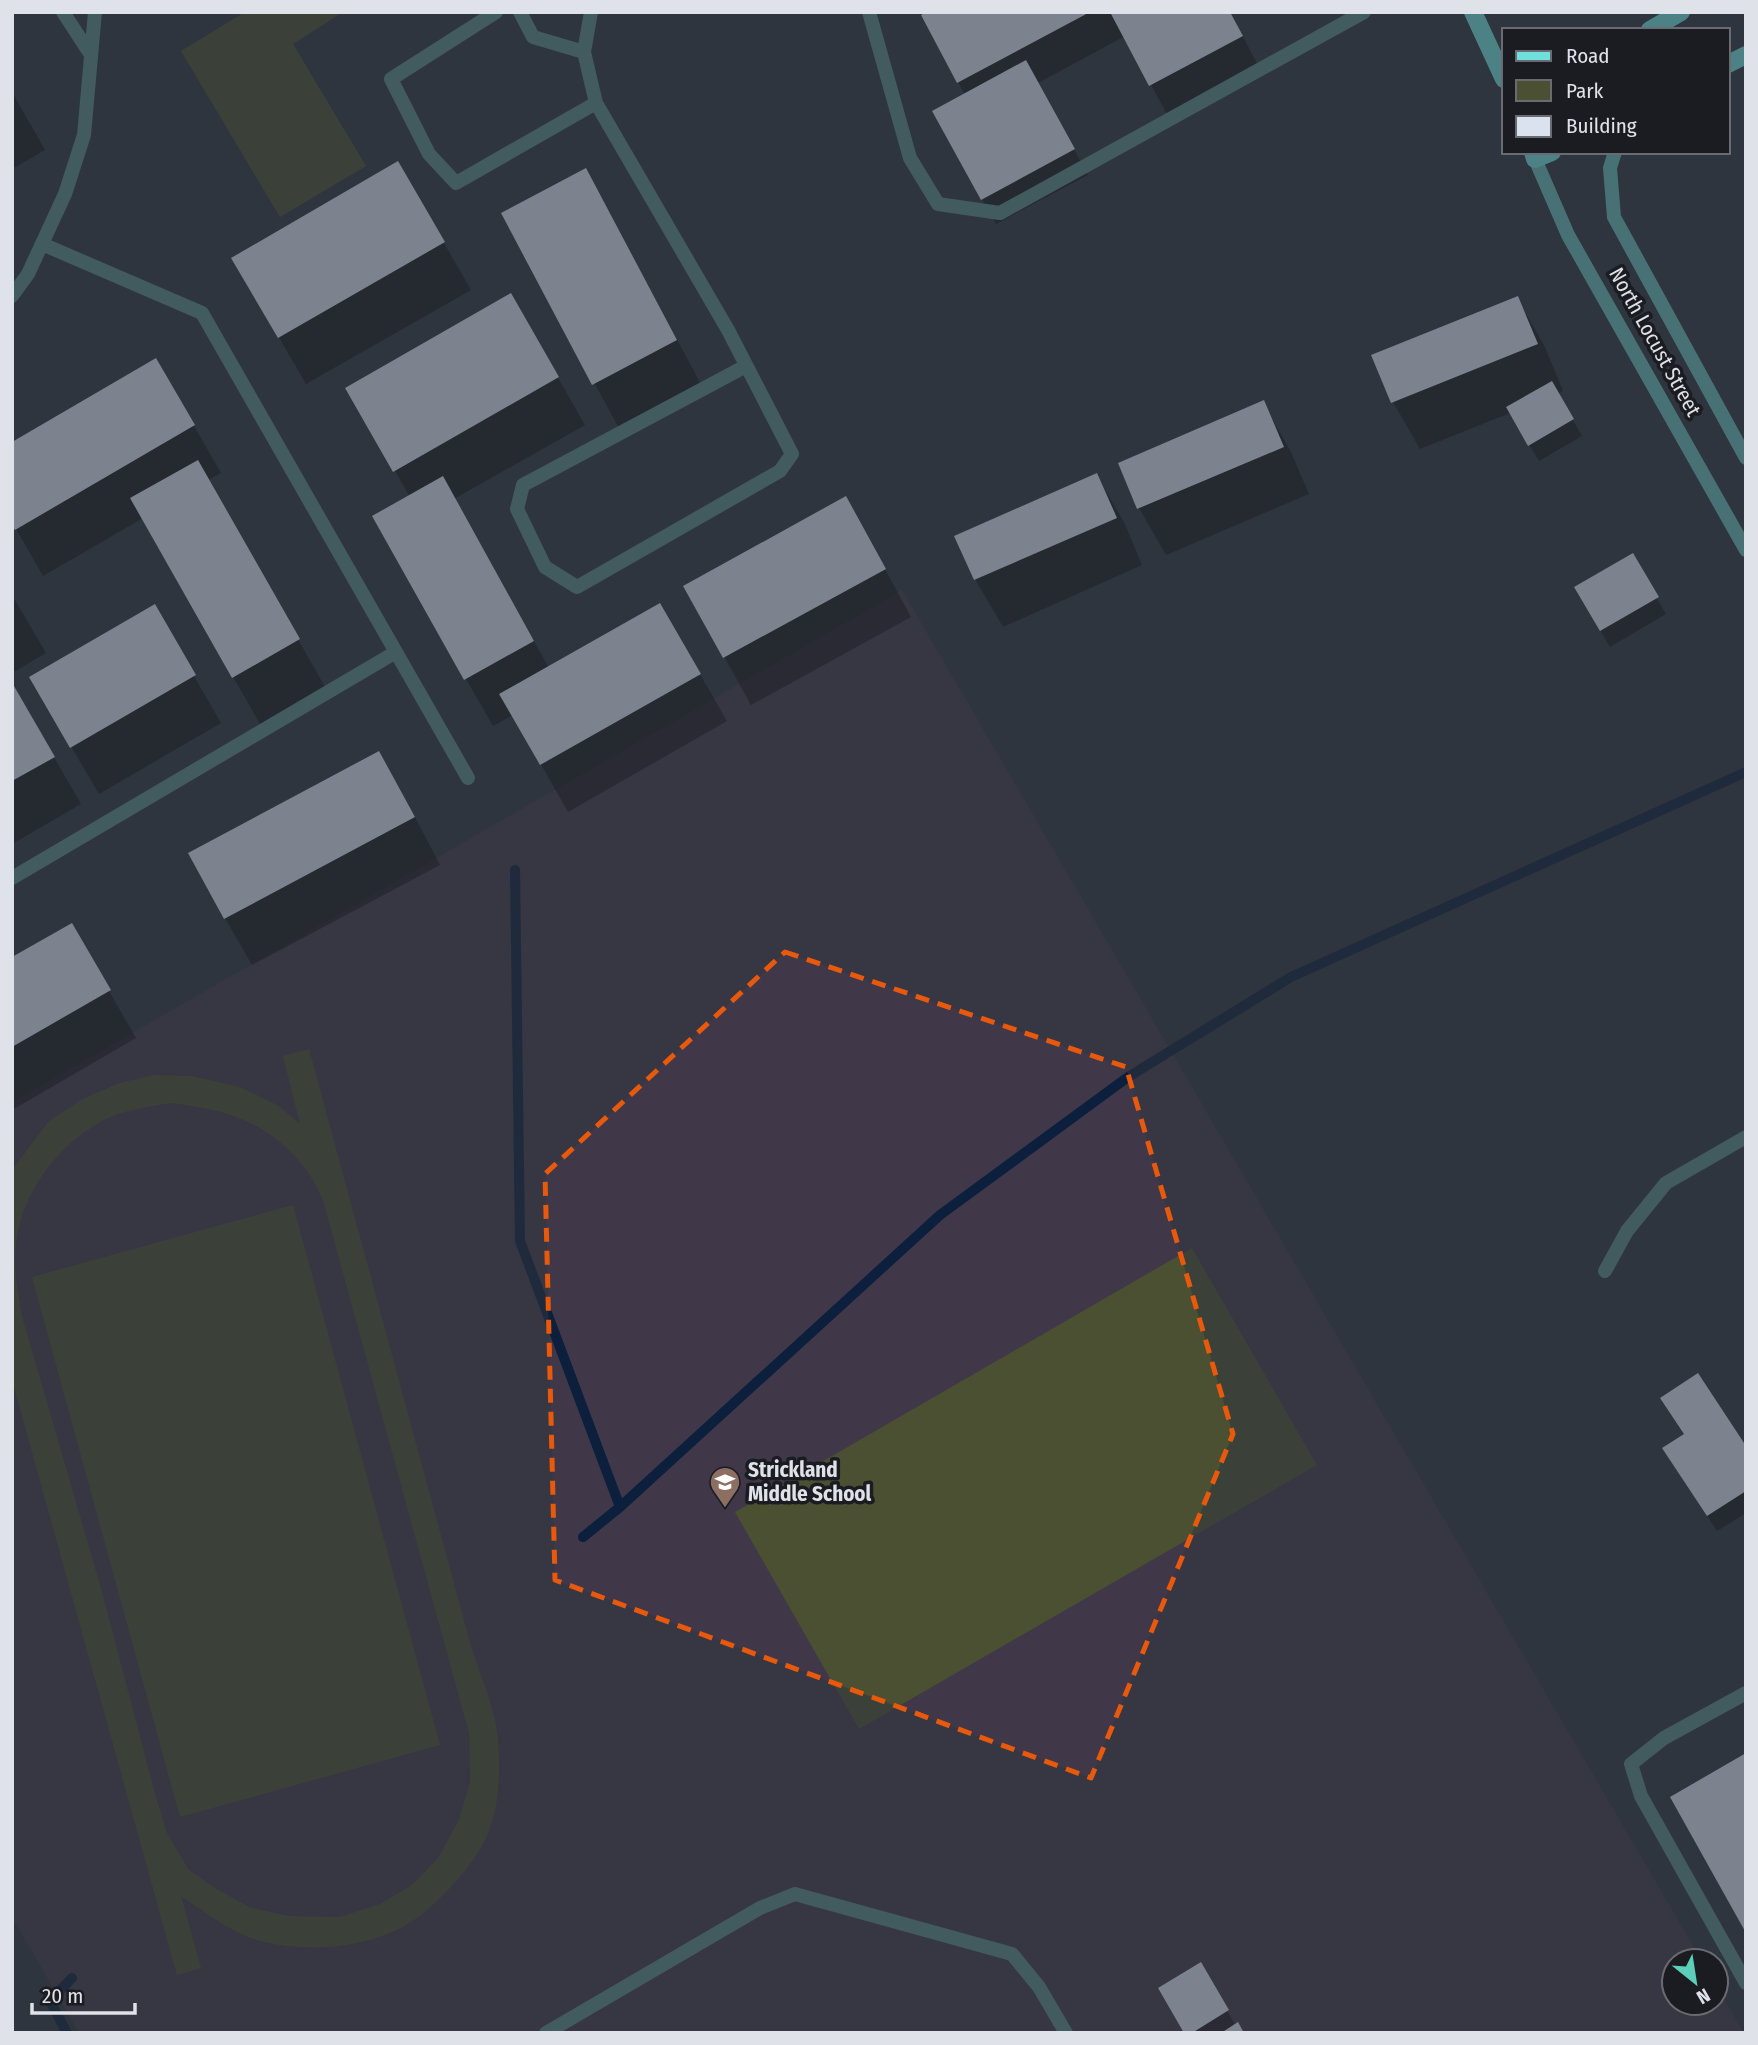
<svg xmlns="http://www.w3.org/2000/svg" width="1758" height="2045" viewBox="0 0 1758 2045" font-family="'Fira Sans Condensed',sans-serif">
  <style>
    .education { fill: #403849 }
    .green { fill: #4b5032; fill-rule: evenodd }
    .shadow { fill: #0007 }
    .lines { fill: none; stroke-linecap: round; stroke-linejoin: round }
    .stream { stroke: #0c1f3c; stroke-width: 10 }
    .building { fill: #dbe2ef }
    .service { stroke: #578a88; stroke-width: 14 }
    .minor { stroke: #578a88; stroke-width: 14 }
    .secondary { stroke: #66bab8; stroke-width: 14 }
    .primary { stroke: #6fe0dc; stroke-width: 18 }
    .marked { fill: none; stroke: #e8590c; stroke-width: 5; stroke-dasharray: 14 9; stroke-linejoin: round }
    .labels { text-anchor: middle; stroke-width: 7; stroke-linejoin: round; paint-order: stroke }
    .street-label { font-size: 21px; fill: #dfe2e8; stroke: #1a1c21 }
    .poi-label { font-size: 21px; font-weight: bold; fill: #dfe2e8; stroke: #1a1c21; text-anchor: start }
  </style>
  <rect width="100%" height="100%" fill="#2f353e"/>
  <path class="education" d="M 902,590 L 1702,1961 L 1674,1961 L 1674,2003 L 1716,2003 L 1716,1985 L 1744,2033 L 79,2033 L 12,1917 L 12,1102 Z"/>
  <path class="green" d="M 245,12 L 343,12 L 293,44 L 366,166 L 280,217 L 181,51 Z
    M 309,1049 L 472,1650 C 480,1673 490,1697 495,1721 C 501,1746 500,1787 495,1811 C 489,1838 475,1860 457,1880 C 444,1895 430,1909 414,1920 C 373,1948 311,1953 264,1942 C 232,1934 208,1914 181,1896 L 201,1968 L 177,1975 L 12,1380 L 12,1170 L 49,1121 L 81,1100 L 119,1083 L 154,1075 L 191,1076 L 240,1087 L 279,1106 L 300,1124 L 283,1056 ZM 170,1103 C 225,1109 268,1121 304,1167 C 312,1176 317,1189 323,1200 L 469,1733 L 470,1783 L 459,1819 L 439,1857 L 412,1885 L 380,1904 L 340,1917 L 289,1916 L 252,1908 L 216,1889 L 188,1869 L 167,1833 L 155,1794 L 102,1592 L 23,1320 C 18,1295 13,1271 16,1245 C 21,1193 57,1146 102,1121 C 122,1110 148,1107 170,1103 Z
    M 293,1205 L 440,1745 L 180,1817 L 32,1277 Z
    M 1192,1248 L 1317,1465 L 859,1729 L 735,1512 Z"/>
  <path class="shadow" d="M 930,12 L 1230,12 L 1260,69 L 1169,118 L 1125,36 L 1038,83 L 1088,175 L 996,224 L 982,199 L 965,95 L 923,16 Z
    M 12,92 L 45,150 L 12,169 Z
    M 398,163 L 471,290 L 306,384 L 233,258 Z
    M 503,214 L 612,218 L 703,388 L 621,432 Z
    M 511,296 L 585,425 L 454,499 L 549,668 L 660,605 L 727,721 L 568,812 L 513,715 L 493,726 L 466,679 L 410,497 L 348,388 Z
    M 1517,298 L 1544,345 L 1563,391 L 1558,394 L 1582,436 L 1539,461 L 1510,413 L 1420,449 L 1393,402 Z
    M 156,360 L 221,473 L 208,480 L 325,687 L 260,724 L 143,518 L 43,576 L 12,522 Z
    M 1263,403 L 1290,450 L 1309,494 L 1166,555 L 1139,508 Z
    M 1096,475 L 1124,522 L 1142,565 L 1003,627 L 975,579 L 957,537 Z
    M 872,545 L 911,617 L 751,705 L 685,586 Z
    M 1632,556 L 1666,614 L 1610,647 L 1576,588 Z
    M 12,595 L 46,653 L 12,673 Z
    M 154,607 L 221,723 L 99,794 L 31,678 Z
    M 14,688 L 81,804 L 12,844 L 12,689 Z
    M 406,800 L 440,865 L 252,965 L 225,918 Z
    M 71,925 L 136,1038 L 12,1110 L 12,959 Z
    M 1746,1449 L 1746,1513 L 1717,1531 L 1674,1465 Z
    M 1200,1964 L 1236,2026 L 1242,2033 L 1186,2033 Z"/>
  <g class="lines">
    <path class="stream" d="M 515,870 L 520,1241 L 620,1507
      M 583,1537 L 620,1507 L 940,1215 L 1128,1077 L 1291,977 L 1746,772
      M 67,2033 L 50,2001 L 72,1978"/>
  </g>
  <path class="building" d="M 926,12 L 1090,12 L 957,83 L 921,15 Z
    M 1110,12 L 1230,12 L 1243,36 L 1149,86 Z
    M 1026,60 L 1075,149 L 981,200 L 932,111 Z
    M 398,161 L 445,242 L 278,338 L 231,258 Z
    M 586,168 L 677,340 L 592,385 L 501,213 Z
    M 511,293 L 559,377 L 393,472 L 345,388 Z
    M 1518,296 L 1538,344 L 1391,403 L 1371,355 Z
    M 156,358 L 195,425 L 15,530 L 12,526 L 12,442 Z
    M 1552,381 L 1574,419 L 1528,446 L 1506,407 Z
    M 1264,400 L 1284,447 L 1137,509 L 1118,463 Z
    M 198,460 L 300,639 L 232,678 L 130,498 Z
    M 1097,473 L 1117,518 L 974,580 L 954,536 Z
    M 443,476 L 534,641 L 464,680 L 372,516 Z
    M 846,496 L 886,569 L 723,658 L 683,586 Z
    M 1633,553 L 1659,597 L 1600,631 L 1574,587 Z
    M 660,603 L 701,674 L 540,765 L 499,694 Z
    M 155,604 L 196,675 L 70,748 L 29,677 Z
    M 14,686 L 55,757 L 12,781 L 12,687 Z
    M 379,751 L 415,817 L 224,919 L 188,853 Z
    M 72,923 L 111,990 L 12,1047 L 12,957 Z
    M 1698,1373 L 1746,1446 L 1746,1491 L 1707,1516 L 1662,1448 L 1684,1434 L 1660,1398 Z
    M 1746,1753 L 1746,1933 L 1670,1797 Z
    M 1201,1962 L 1229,2010 L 1192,2033 L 1184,2033 L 1158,1988 Z
    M 1238,2022 L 1244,2033 L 1221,2033 Z"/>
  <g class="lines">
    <path class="service" d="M 63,12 L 91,55
      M 496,12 L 391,79 L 429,154 L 456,183 L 596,103
      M 520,12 L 533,37 L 584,52 L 596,103 L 728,330 L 792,454 L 780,471 L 577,587 L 545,567 L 517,509 L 523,485 L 746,366
      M 869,12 L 910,158 L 938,204 L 1000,213 L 1364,12
      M 584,52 L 591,12
      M 42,244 L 202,313 L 468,778
      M 12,878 L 396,652
      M 1746,1693 L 1664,1738 L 1631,1764 L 1641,1796 L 1746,1983
      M 546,2033 L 760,1908 L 795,1894 L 1012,1954 L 1039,1987 L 1066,2033"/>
    <path class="minor" d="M 12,296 L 28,274 L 65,194 L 84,135 L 95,12
      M 1605,1271 L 1627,1231 L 1666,1183 L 1746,1137"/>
    <path class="secondary" d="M 1615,152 L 1610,168 L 1614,217 L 1746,458
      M 1535,159 L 1568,235 L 1746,550"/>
    <path class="primary" d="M 1473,12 L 1504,79
      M 1650,30 L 1681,12
      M 1728,64 L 1746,55
      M 1533,152 L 1535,159 L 1552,152"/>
  </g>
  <path d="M0 0H1758V2045H0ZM 785,952 L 1126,1067 L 1233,1434 L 1091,1778 L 555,1580 L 545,1174 Z" fill="#2f353e" fill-opacity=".55" fill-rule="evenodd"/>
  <path class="marked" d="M 785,952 L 1126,1067 L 1233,1434 L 1091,1778 L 555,1580 L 545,1174 Z"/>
  <defs>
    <g id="school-pin" transform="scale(1.575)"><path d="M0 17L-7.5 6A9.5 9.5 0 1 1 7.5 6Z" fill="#8d6e63" stroke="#1a1c21"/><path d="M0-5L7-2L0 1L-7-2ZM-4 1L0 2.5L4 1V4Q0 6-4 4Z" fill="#fff"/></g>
  </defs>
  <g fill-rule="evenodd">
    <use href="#school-pin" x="725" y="1482"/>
  </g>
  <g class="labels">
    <g class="street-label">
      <text transform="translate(1655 342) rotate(61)" y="7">North Locust Street</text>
    </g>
    <g class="poi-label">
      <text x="748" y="1477">Strickland<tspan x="748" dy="24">Middle School</tspan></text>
    </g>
  </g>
  <rect width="1758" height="2045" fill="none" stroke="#dfe2e8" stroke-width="28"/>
  <rect x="1502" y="28" width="228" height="126" fill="#1a1c21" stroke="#696b71" stroke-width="2"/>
  <rect x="1516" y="51" width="35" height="10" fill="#6fe0dc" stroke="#696b71" stroke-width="2"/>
  <text x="1566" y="63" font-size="21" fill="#dfe2e8">Road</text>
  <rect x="1516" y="80" width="35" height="21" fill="#4b5032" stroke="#696b71" stroke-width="2"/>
  <text x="1566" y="98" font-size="21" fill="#dfe2e8">Park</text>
  <rect x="1516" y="116" width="35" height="21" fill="#dbe2ef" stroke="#696b71" stroke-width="2"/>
  <text x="1566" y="133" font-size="21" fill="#dfe2e8">Building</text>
  <g transform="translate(1695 1982) rotate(150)"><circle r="33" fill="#1a1c21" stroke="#696b71" stroke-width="2"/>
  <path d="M0-5L12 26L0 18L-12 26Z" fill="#5dceb9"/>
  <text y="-10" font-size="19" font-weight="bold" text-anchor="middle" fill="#dfe2e8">N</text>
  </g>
  <path d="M32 2003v10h103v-10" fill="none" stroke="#dfe2e8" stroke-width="3.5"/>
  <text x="42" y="2003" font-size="21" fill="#dfe2e8" stroke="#1a1c21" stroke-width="5" paint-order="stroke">20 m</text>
</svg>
